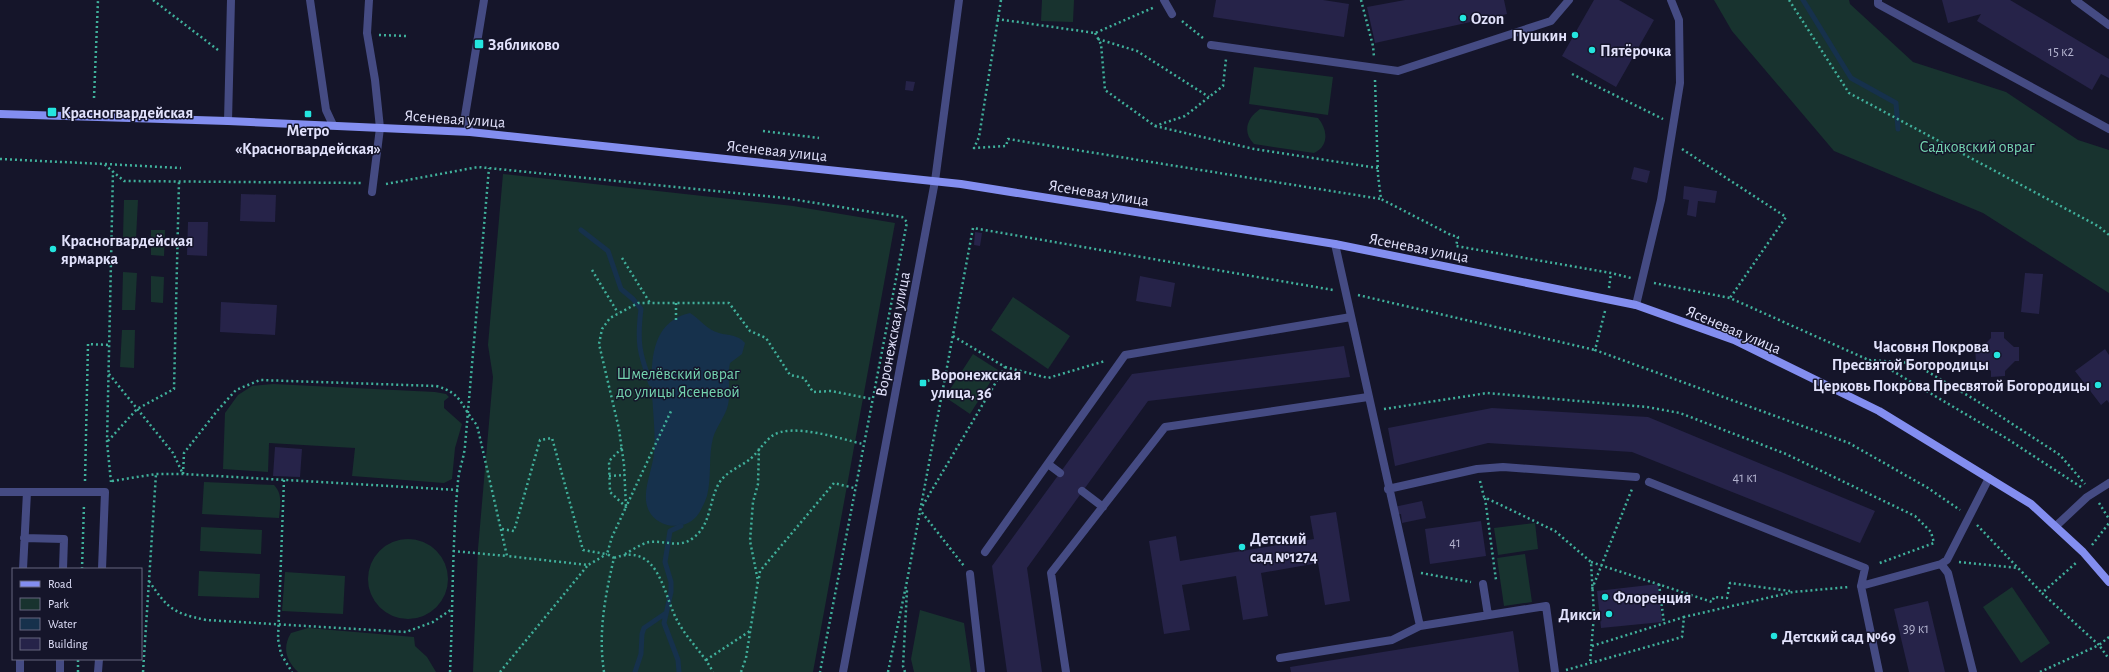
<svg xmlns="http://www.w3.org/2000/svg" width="2109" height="672" viewBox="0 0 2109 672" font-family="'Alegreya Sans',sans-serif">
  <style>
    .green { fill: #18332f }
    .water { fill: #16314c }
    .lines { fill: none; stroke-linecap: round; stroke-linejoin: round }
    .stream { stroke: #16314c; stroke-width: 5 }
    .building { fill: #262349 }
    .path { stroke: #40b09b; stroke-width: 2.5; stroke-dasharray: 2 3; stroke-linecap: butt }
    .service { stroke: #454b83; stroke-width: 8 }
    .tertiary { stroke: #454b83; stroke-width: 8 }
    .secondary { stroke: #838ef0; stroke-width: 8 }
    .poi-dot { fill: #24e5df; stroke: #15152a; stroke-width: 1.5 }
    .labels { text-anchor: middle; stroke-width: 3; stroke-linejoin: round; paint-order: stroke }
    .number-label { font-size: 14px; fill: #b2b2ce }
    .poi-label { font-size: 16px; font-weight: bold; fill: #e1e1fb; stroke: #15152a; text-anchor: start }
    .street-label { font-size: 16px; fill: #e1e1fb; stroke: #15152a }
    .park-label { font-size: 16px; fill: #74d4b0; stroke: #15152a }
  </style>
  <rect width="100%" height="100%" fill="#15152a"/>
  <path class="green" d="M 1042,0 L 1074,0 L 1073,22 L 1041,21 Z
    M 1714,0 L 1849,0 L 1850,4 L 1913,62 L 2006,92 L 2078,140 L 2109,150 L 2109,293 L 1983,213 L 1834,151 L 1732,31 Z
    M 1254,67 L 1333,77 L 1328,115 L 1249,104 Z
    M 1260,109 L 1318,118 C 1328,130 1329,146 1314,153 L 1254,144 C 1242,132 1247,118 1260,109 Z
    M 503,174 L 793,206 L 895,223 L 813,672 L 473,672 L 478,549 L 493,377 L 488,345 Z
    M 124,200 L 138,200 L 136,238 L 123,237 Z
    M 151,230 L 165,230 L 164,256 L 151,255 Z
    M 123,272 L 137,273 L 135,310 L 122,310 Z
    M 151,276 L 164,277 L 163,303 L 151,302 Z
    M 1013,297 L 1070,336 L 1048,369 L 991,330 Z
    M 122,330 L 135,330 L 134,368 L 120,367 Z
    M 973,354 L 998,370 L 970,414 L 945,397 Z
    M 273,384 L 435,392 L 446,394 L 449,397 L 444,401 L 444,408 L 462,424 L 455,448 L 452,479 L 444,483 L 352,476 L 355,448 L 269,443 L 268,472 L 223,469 L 225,413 L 238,395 L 252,386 Z
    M 204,482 L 274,485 C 283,494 280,506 279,518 L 202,514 Z
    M 1535,523 L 1538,549 L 1498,555 L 1494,528 Z
    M 201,527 L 262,530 L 261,554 L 200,551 Z
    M368 579a40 40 0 1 1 80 0a40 40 0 1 1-80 0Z
    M 1525,554 L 1532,602 L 1504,606 L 1497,558 Z
    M 199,571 L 260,574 L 259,598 L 198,596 Z
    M 285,572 L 345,576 L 343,614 L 282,611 Z
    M 2012,587 L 2050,643 L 2021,663 L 1983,607 Z
    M 920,610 L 964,623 L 971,672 L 914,672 L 911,659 Z
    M 308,628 L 414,637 L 415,646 L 427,657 L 436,672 L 298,672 C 286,660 282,648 291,633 Z"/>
  <path class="water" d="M 690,313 C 700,319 707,330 719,333 C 729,336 737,334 745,343 L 742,354 L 730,363 C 727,377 731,391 728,405 C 725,417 716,427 713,438 C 708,457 712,477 707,496 C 705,502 700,513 696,517 C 683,531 658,528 649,511 C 640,494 653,470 654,452 C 659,410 631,326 690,313 Z"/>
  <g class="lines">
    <path class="stream" d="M 1803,0 L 1851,78 L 1896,103 L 1898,129
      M 581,230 L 608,251 L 621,289 L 633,299 L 641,309 C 637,342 639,353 651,384
      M 635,672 L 641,654 L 642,634 L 644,628 L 666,613
      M 679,672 L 678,660 L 664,623 L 671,592 L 671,582 L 665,562 L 670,531 L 681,526"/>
  </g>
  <path class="building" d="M 1216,0 L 1323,0 L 1349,4 L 1344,37 L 1213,17 Z
    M 1405,0 L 1504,0 L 1507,14 L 1375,43 L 1367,7 Z
    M 1594,0 L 1619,0 L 1654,20 L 1616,87 L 1562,56 Z
    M 1942,0 L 2010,0 L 2109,59 L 2109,78 L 2101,74 L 2092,90 L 1977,21 L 1981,14 L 1948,23 Z
    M 906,81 L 915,82 L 913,91 L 905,90 Z
    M 1634,167 L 1650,171 L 1647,183 L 1631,179 Z
    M 1684,186 L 1717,191 L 1715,203 L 1698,201 L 1696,217 L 1687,215 L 1689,200 L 1683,199 Z
    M 241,194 L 276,195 L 275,222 L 240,221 Z
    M 188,222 L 208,222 L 207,256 L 187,255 Z
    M 975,232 L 982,233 L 980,246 L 974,245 Z
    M 2025,273 L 2043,274 L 2039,314 L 2021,312 Z
    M 1140,276 L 1175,283 L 1171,307 L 1136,301 Z
    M 221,302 L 277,305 L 275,335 L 220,332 Z
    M 1991,332 L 2004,332 L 2004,338 L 2014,347 L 2019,347 L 2019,361 L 2015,361 L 2005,371 L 2005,376 L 1991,377 L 1991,371 L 1982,362 L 1976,362 L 1975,348 L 1981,348 L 1991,338 Z
    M 1344,346 L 1350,377 L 1148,401 L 1027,568 L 1042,672 L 1007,672 L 992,566 L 1132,374 Z
    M 2105,349 L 2109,355 L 2109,403 L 2107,400 L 2101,405 L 2075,371 Z
    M 1492,408 L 1648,417 L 1875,511 L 1860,543 L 1632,452 L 1488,443 L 1395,466 L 1388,428 Z
    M 275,447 L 302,449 L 300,477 L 273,476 Z
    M 1422,501 L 1426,518 L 1402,523 L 1401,514 L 1395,515 L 1394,507 Z
    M 1336,512 L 1350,601 L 1325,605 L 1318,563 L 1261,573 L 1268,616 L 1243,620 L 1236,576 L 1182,585 L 1190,630 L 1164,634 L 1149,541 L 1176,536 L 1180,561 L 1314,539 L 1310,516 Z
    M 1481,521 L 1486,556 L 1430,564 L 1425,529 Z
    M 1658,584 L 1662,622 L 1601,628 L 1597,591 Z
    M 1928,601 L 1945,672 L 1909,672 L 1894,609 Z
    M 1513,631 L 1519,672 L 1291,672 L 1290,667 Z"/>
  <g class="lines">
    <path class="path" d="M 153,0 L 218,50
      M 1001,0 L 979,137 L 974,148 L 1006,146 L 1008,139 L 1381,199
      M 1361,0 L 1373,46 L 1374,57
      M 1789,0 L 1849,93 L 2098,226 L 2109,235
      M 997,19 L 1095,33 L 1155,7
      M 1182,21 L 1203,38
      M 1095,33 L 1101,44 L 1105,90 L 1155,126 L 1185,116 L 1223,86 L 1226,59
      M 379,35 L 407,36
      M 1098,39 L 1137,51 L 1209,97
      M 514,46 L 549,49
      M 1572,74 L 1663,119
      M 1375,80 L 1378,175 L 1381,199 L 1451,235 L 1458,237 L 1456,246 L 1611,273 L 1631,278
      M 94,98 L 98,0
      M 1155,126 L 1254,149 L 1378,168
      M 763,131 L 819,138
      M 1682,149 L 1786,217 L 1730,298
      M 0,159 L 104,164 L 124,181 L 361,183
      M 105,164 L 181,168
      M 386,184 L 478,167 L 785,198 L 902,217 L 907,222 L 820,672
      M 622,258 L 650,303
      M 592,270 L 618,313
      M 1654,283 L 1730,298 L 1891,370 L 2006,438 L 2081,487
      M 1609,288 L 1611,273
      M 1358,295 L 1595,350
      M 676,303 L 676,321
      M 1605,311 L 1595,350 L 1849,443 L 1928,488 L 1960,510
      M 953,336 L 1005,367 L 920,510 L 964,566
      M 1869,360 L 1913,363 L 1977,401 L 2060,455 L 2085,484
      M 1005,367 L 1048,378 L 1105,361
      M 109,374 L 173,453 L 183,474 L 184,453 L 217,411 L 236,390 L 260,380 L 436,386 C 463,393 460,406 477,425 L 507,556 L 588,565 L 607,554
      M 923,383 L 946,373
      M 1384,409 L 1487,393 L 1647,407 L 1680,413 L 1786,454 L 1915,516 L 1931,532 L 1934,543 L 1877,564
      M 108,441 L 137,409 L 174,389 L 179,181
      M 622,448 L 609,461 L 610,492 L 626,507 L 672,409
      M 609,476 L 625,475
      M 284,480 L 278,639 L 281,654 L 292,672
      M 85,481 L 88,344 L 109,345
      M 112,481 L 156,474 L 183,474 L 458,490
      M 1480,481 L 1484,497 L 1555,531 L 1591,562 L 1594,615 L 1590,663
      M 111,482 L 107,442 L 113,171
      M 1485,498 L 1496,580
      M 2099,503 L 2109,519
      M 1977,525 L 2042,593
      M 502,529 L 514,531 L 540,440 L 552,438 L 583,550 L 606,554
      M 2092,545 L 2109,523
      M 453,551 L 507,556
      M 625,554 C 632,550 641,544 649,542 C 665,540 679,549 693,538 C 710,526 709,504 717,487 C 723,473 738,468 749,460 C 756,455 763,443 772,436 C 791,422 841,439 863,444
      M 614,558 C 660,541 663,596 678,622 C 688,640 703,653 713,672
      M 1591,562 L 1712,602 L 1714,597 L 1727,598 L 1730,583 L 1790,591
      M 1959,562 L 2018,568
      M 82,569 L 84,504
      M 1421,573 L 1471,582
      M 759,578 L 760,571 L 834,483 L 854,488
      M 149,581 C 168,609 173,613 206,620 L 406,632 L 433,622 L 452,609
      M 1659,584 L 1664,623
      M 1592,589 L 1632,489
      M 2109,637 L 2099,645 L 2109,659
      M 1592,646 L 1684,617
      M 706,660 L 750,631
      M 1566,670 L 1682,637 L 1684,617 L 1793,592 L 1849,587
      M 78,672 L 78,659
      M 143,672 L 156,474
      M 450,672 C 453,609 452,545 458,481 C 459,469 464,458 465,446 C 473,353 481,261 489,168
      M 500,672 L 588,565
      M 604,672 C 598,633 605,596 614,558 L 607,554 L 612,537 L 626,507 L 624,465 L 619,429 L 599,344 L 602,329 L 610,318 L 638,303 L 729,303 L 750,331 L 766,338 L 790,375 L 804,378 L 813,392 L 831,391 L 872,399
      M 741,672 L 746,658 L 758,581 L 750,541 L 753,502 L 758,484 L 759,448
      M 888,672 L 907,581 L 973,228 L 1333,290
      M 905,672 L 903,666 L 907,590
      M 2040,672 L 2099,645 L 2042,593 L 2077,562"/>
    <path class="service" d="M 310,0 L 326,110 L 333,125
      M 369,0 L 367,33 L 375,80 L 380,128 L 372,192
      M 1164,0 L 1172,14
      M 1878,0 L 1878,4 L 2109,129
      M 2075,0 L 2109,25
      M 1211,45 L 1398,71 L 1551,21 L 1569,0
      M 228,121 L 231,0
      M 470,132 L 465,116 L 484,0
      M 1335,244 L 1420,626 L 1546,606 L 1555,672
      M 1636,305 L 1661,200 L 1680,83 L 1679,20 L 1671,0
      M 1048,464 L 1060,473
      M 1649,482 L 1865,568 L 1861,586
      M 1388,489 L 1477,469 L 1503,467 L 1636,477
      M 1082,491 L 1103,507
      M 0,492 L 27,492 L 23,569
      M 27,492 L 105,492 L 102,569
      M 2056,526 L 2087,497 L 2109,483
      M 24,538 L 64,539 L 63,569
      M 985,552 L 1125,355 L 1351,317
      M 1941,564 L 1948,573 L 1973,672
      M 970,574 L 981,672
      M 1483,584 L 1488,615
      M 1280,658 L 1392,640 L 1420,626
      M 20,672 L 20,659
      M 60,672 L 60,659
      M 98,672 L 99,659
      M 1066,672 L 1051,573 L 1165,427 L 1368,397
      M 1879,672 L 1861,586 L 1941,564 L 1947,560 L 1989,478"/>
    <path class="tertiary" d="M 843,672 L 935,181 L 959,0"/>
    <path class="secondary" d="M 0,114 L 228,121 L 470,132 L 961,184 L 1335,244 L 1636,305 L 1734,340 L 1879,411 L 2031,504 L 2083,552 L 2109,582"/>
  </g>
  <g class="poi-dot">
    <circle cx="1463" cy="18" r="4"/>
    <circle cx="1575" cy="35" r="4"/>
    <rect x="474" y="39" width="10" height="10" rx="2"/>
    <circle cx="1592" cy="50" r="4"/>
    <rect x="47" y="107" width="10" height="10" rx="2"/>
    <rect x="304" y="110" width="8" height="8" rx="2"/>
    <circle cx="53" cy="249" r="4"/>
    <circle cx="1997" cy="355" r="4"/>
    <rect x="919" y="379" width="8" height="8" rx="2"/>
    <circle cx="2098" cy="385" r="4"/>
    <circle cx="1242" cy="547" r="4"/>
    <circle cx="1605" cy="597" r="4"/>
    <circle cx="1609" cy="614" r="4"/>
    <circle cx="1774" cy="636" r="4"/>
  </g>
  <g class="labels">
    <g class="number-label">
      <text x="2061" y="56">15 к2</text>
      <text x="1745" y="482">41 к1</text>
      <text x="1455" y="547">41</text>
      <text x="1916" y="633">39 к1</text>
    </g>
    <g class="poi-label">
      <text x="1471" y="24">Ozon</text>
      <text x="1567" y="41" text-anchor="end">Пушкин</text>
      <text x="488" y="50">Зябликово</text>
      <text x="1600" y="56">Пятёрочка</text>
      <text x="61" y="118">Красногвардейская</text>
      <text x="308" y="136" text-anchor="middle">Метро<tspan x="308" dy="18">«Красногвардейская»</tspan></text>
      <text x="61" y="246">Красногвардейская<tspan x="61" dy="18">ярмарка</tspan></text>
      <text x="1989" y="352" text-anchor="end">Часовня Покрова<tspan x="1989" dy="18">Пресвятой Богородицы</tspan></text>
      <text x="931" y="380">Воронежская<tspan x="931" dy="18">улица, 36</tspan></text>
      <text x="2090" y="391" text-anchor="end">Церковь Покрова Пресвятой Богородицы</text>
      <text x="1250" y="544">Детский<tspan x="1250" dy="18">сад №1274</tspan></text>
      <text x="1613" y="603">Флоренция</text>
      <text x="1601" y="620" text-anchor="end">Дикси</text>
      <text x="1782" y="642">Детский сад №69</text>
    </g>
    <g class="street-label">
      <text transform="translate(455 118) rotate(4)" y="6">Ясеневая улица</text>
      <text transform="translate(777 150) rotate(6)" y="6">Ясеневая улица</text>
      <text transform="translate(1099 192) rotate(9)" y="6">Ясеневая улица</text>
      <text transform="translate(1419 247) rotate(11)" y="6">Ясеневая улица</text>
      <text transform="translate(1734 329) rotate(23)" y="6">Ясеневая улица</text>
      <text transform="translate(892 334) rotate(-79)" y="6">Воронежская улица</text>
    </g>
    <g class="park-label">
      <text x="1977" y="152">Садковский овраг</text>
      <text x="678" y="379">Шмелёвский овраг<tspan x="678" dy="18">до улицы Ясеневой</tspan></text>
    </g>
  </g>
  <rect x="12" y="568" width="130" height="92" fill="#15152a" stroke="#67677e"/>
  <rect x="20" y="581" width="20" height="6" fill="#838ef0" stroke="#67677e"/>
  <text x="48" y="588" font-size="12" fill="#e1e1fb">Road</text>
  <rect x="20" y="598" width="20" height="12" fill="#18332f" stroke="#67677e"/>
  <text x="48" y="608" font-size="12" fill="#e1e1fb">Park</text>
  <rect x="20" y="618" width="20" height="12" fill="#16314c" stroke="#67677e"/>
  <text x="48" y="628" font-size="12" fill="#e1e1fb">Water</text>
  <rect x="20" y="638" width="20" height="12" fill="#262349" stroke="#67677e"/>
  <text x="48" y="648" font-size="12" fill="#e1e1fb">Building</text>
</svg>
